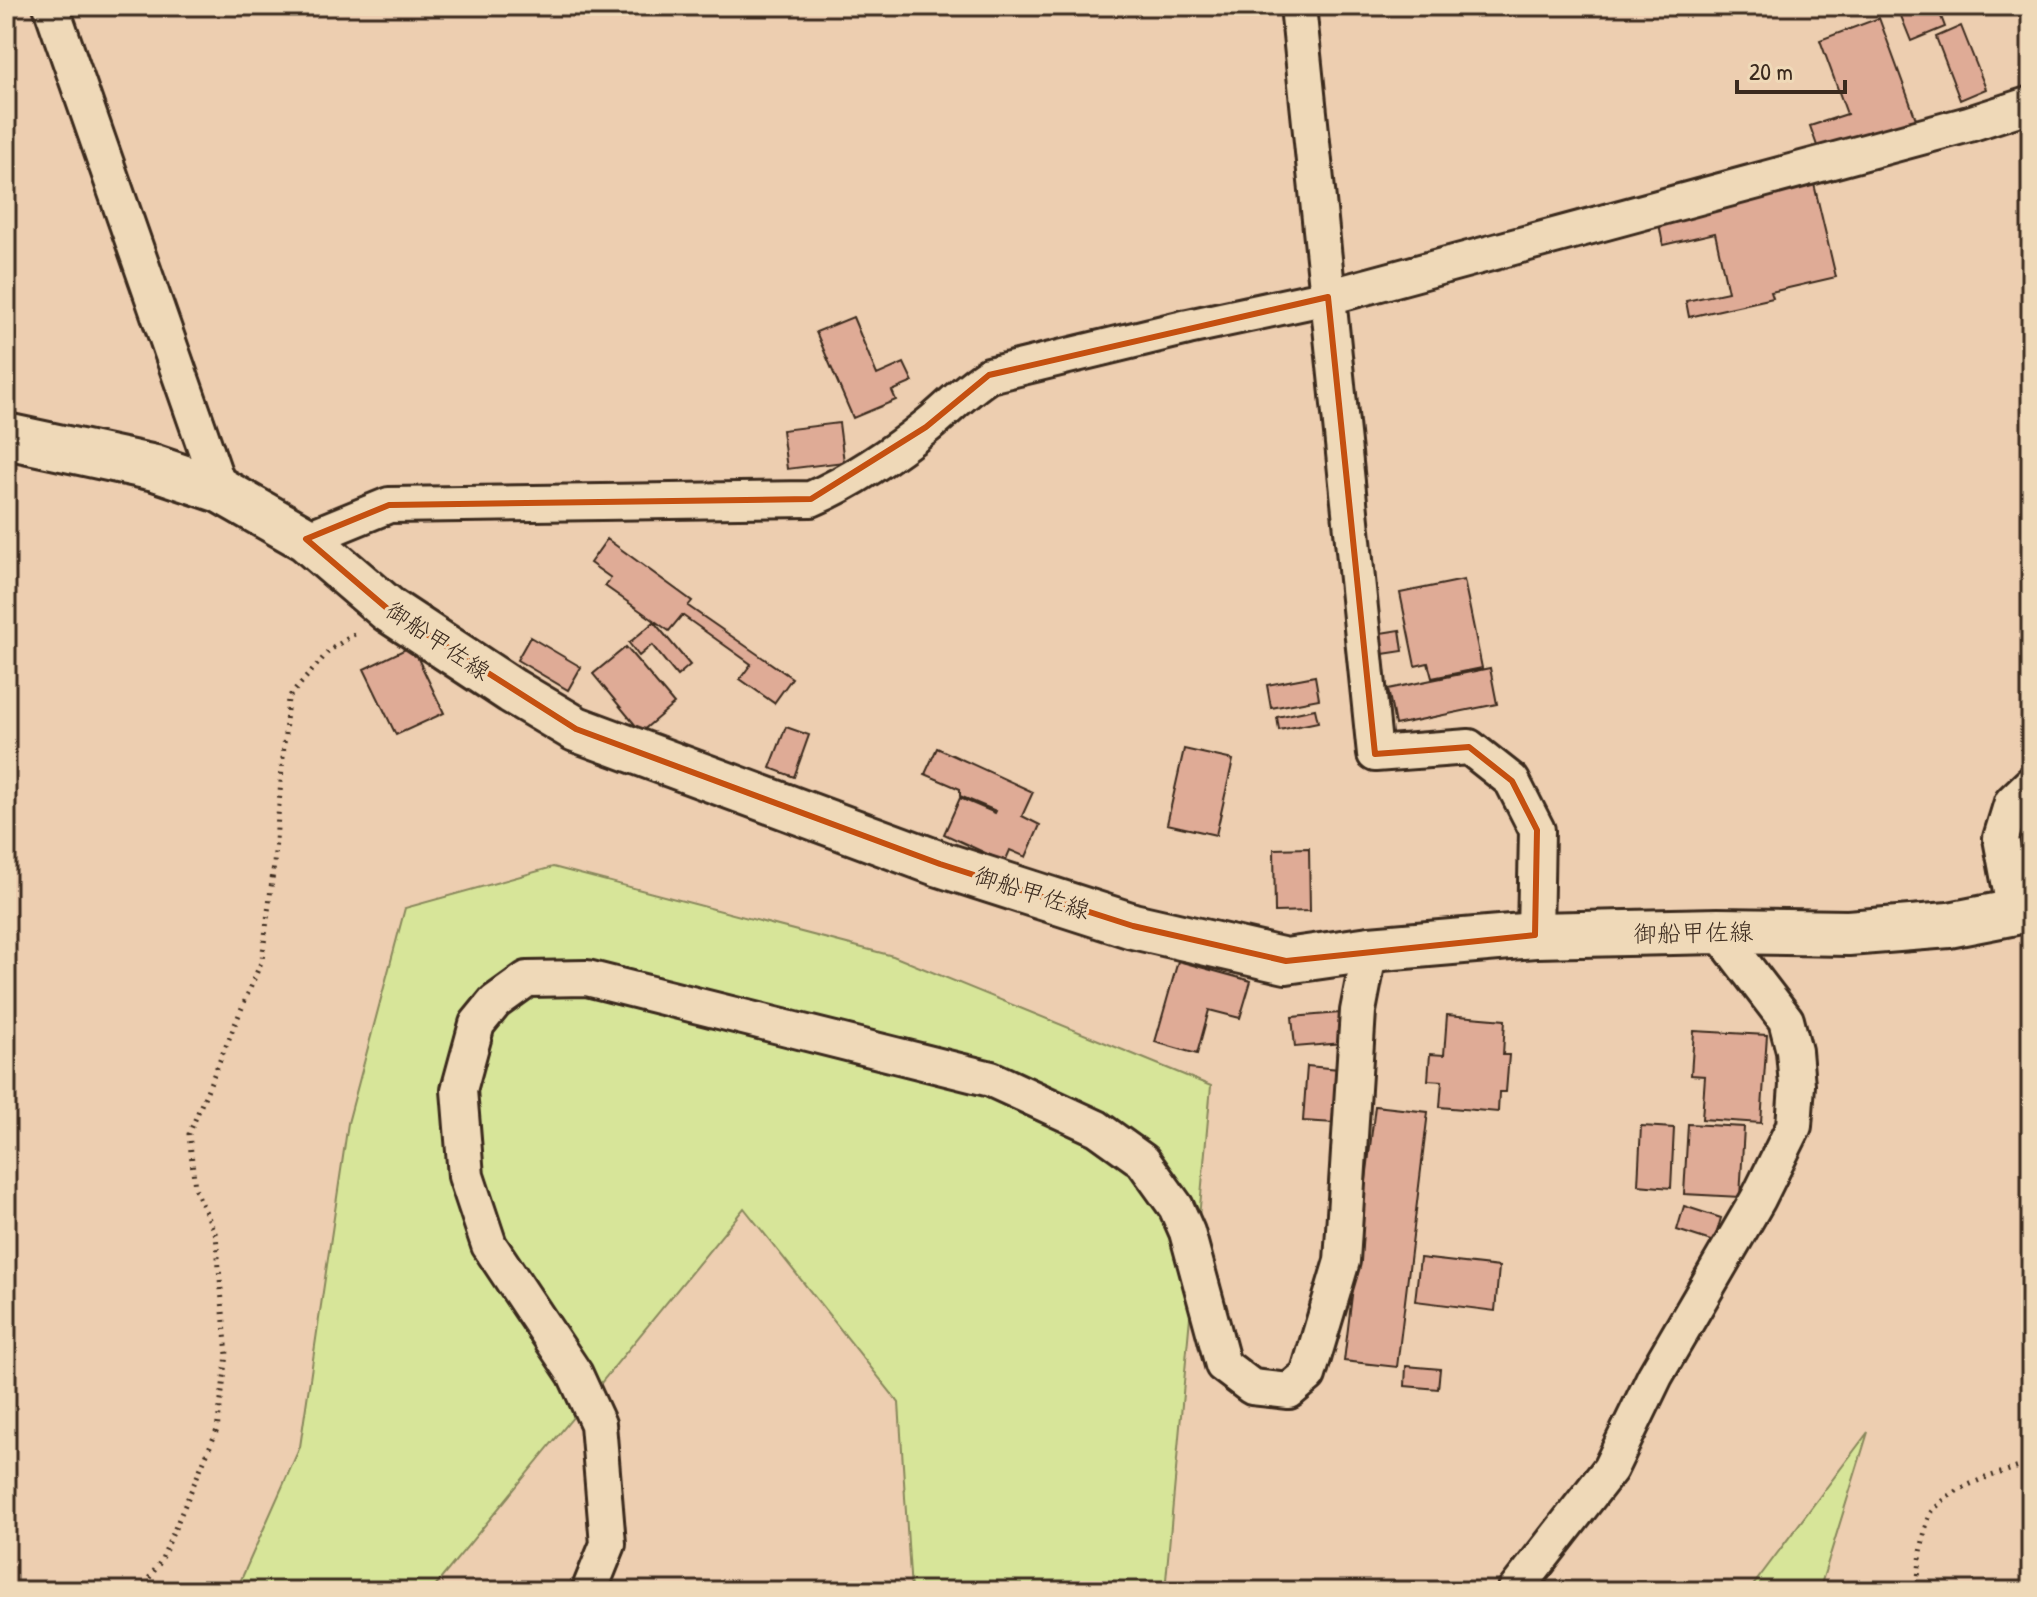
<svg xmlns="http://www.w3.org/2000/svg" width="2037" height="1597" viewBox="0 0 2037 1597" font-family="'Patrick Hand','Klee One',sans-serif">
  <style>
    .green { fill: #d7e599; stroke: #89885c; stroke-width: 2 }
    .building { fill: #dfab96; stroke: #3b2a1e; stroke-width: 2 }
    .lines { fill: none; stroke-linecap: round; stroke-linejoin: round }
    .street-casing { stroke: #3b2a1e; stroke-width: 40 }
    .secondary-casing { stroke: #3b2a1e; stroke-width: 50 }
    .path { stroke: #3b2a1e; stroke-width: 5; stroke-dasharray: 2 6; stroke-linecap: butt }
    .street { stroke: #efd9b8; stroke-width: 34 }
    .secondary { stroke: #efd9b8; stroke-width: 44 }
    .marked { fill: none; stroke: #c55010; stroke-width: 6; stroke-linejoin: round }
    .labels { text-anchor: middle; stroke-width: 6; stroke-linejoin: round; paint-order: stroke }
    .street-label { font-size: 24px; fill: #3b2a1e; stroke: #efd9b8 }
  </style>
  <rect width="100%" height="100%" fill="#edceb0"/>
  <filter id="ink" filterUnits="userSpaceOnUse"><feTurbulence type="fractalNoise" baseFrequency=".0125" numOctaves="2"/><feDisplacementMap in="SourceGraphic" scale="16" xChannelSelector="R" yChannelSelector="G"/><feConvolveMatrix kernelMatrix="1 2 1 2 8 2 1 2 1" color-interpolation-filters="sRGB"/></filter>
  <g filter="url(#ink)">
    <path class="green" d="M 553,867 L 893,956 L 1211,1086 L 1165,1591 L 911,1591 L 899,1403 L 744,1208 L 431,1591 L 236,1591 L 300,1447 L 348,1123 L 405,908 Z
      M 1868,1432 L 1819,1591 L 1749,1591 Z"/>
    <path class="building" d="M 1897,6 L 1937,6 L 1945,27 L 1911,41 Z
      M 1879,18 L 1917,122 L 1821,157 L 1810,126 L 1847,114 L 1820,40 Z
      M 1961,26 L 1986,89 L 1960,100 L 1936,37 Z
      M 1814,184 L 1836,277 L 1771,292 L 1773,298 L 1689,317 L 1686,301 L 1728,292 L 1715,233 L 1663,245 L 1658,218 Z
      M 853,317 L 877,375 L 904,363 L 913,382 L 892,391 L 896,400 L 853,418 L 816,332 Z
      M 839,423 L 844,462 L 787,469 L 782,430 Z
      M 607,539 L 692,601 L 688,606 L 792,678 L 774,703 L 740,679 L 751,664 L 682,615 L 669,631 L 605,586 L 611,578 L 590,563 Z
      M 1464,580 L 1482,668 L 1432,678 L 1428,663 L 1415,666 L 1400,593 Z
      M 654,622 L 690,665 L 677,676 L 652,645 L 639,656 L 629,643 Z
      M 1400,630 L 1403,651 L 1376,655 L 1374,634 Z
      M 530,637 L 581,667 L 568,690 L 517,660 Z
      M 412,646 L 444,713 L 396,735 L 364,669 Z
      M 626,647 L 674,704 L 641,732 L 593,674 Z
      M 1490,668 L 1497,704 L 1395,725 L 1388,689 Z
      M 1315,676 L 1319,699 L 1271,708 L 1267,685 Z
      M 1315,709 L 1318,722 L 1279,730 L 1277,717 Z
      M 786,727 L 809,735 L 794,777 L 770,768 Z
      M 937,748 L 1033,792 L 1022,816 L 1040,825 L 1026,857 L 1010,850 L 1005,862 L 944,834 L 960,798 L 995,813 L 996,811 L 960,796 L 960,789 L 925,774 Z
      M 1184,749 L 1233,760 L 1216,835 L 1167,824 Z
      M 1309,848 L 1310,911 L 1275,912 L 1274,849 Z
      M 1178,961 L 1251,981 L 1240,1018 L 1209,1010 L 1197,1054 L 1155,1042 Z
      M 1340,1013 L 1343,1043 L 1295,1047 L 1292,1017 Z
      M 1447,1015 L 1505,1020 L 1503,1055 L 1509,1055 L 1506,1092 L 1499,1092 L 1498,1112 L 1440,1107 L 1442,1081 L 1428,1080 L 1430,1054 L 1444,1055 Z
      M 1694,1031 L 1767,1035 L 1761,1123 L 1702,1119 L 1705,1076 L 1691,1075 Z
      M 1307,1066 L 1339,1069 L 1335,1123 L 1303,1121 Z
      M 1375,1106 L 1428,1112 L 1397,1367 L 1344,1361 Z
      M 1688,1124 L 1744,1127 L 1740,1197 L 1684,1194 Z
      M 1641,1126 L 1674,1128 L 1671,1188 L 1638,1185 Z
      M 1684,1206 L 1721,1218 L 1714,1242 L 1677,1230 Z
      M 1420,1258 L 1499,1267 L 1495,1311 L 1415,1301 Z
      M 1406,1366 L 1440,1369 L 1438,1389 L 1405,1386 Z"/>
    <g class="lines">
      <g class="street-casing">
        <path id="street" d="M 51,6 L 220,490
          M 1298,6 L 1375,754 L 1469,747 L 1512,781 L 1537,830 L 1535,935
          M 306,539 L 389,505 L 811,499 C 849,483 894,453 927,426 C 948,409 965,390 989,375 L 1188,327 L 1328,297 L 1969,124 L 2031,104
          M 2015,913 L 2001,838 L 2012,802 L 2031,784
          M 589,1591 L 608,1544 L 598,1424 L 575,1374 L 489,1245 L 466,1176 L 459,1090 L 477,1024 L 495,1002 L 527,979 L 587,978 L 991,1079 L 1097,1128 L 1143,1161 L 1176,1207 L 1187,1232 L 1223,1365 L 1252,1387 L 1289,1391 L 1308,1375 L 1342,1261 L 1358,1011 L 1370,949
          M 1515,1591 L 1610,1469 L 1655,1376 L 1758,1199 L 1794,1126 L 1797,1085 L 1794,1051 L 1786,1020 L 1718,931"/>
      </g>
      <g class="secondary-casing">
        <path id="secondary" d="M 6,436 L 155,468 L 220,490 L 306,539 L 389,610 L 512,691 L 576,729 L 940,864 L 1133,926 L 1286,961 L 1370,949 L 1535,935 L 1718,931 L 1848,933 L 1949,925 L 2031,909"/>
      </g>
      <path class="path" d="M 140,1591 L 161,1561 L 217,1430 L 227,1355 L 216,1235 L 195,1188 L 189,1134 L 262,960 L 274,864 L 288,698 L 330,650 L 356,633
        M 1917,1591 C 1918,1574 1923,1524 1932,1512 C 1955,1483 1997,1475 2031,1463"/>
      <use href="#street" class="street"/>
      <use href="#secondary" class="secondary"/>
    </g>
  </g>
  <path class="marked" d="M 1328,297 L 1375,754 L 1469,747 L 1512,781 L 1537,830 L 1535,935 L 1286,961 L 1133,926 L 940,864 L 576,729 L 389,610 L 306,539 L 389,505 L 811,499 L 926,427 L 989,375 Z"/>
  <g class="labels">
    <g class="street-label">
      <text transform="translate(438 641) rotate(34)" y="8">御船甲佐線</text>
      <text transform="translate(1032 893) rotate(18)" y="8">御船甲佐線</text>
      <text transform="translate(1693 933) rotate(-1)" y="8">御船甲佐線</text>
    </g>
  </g>
  <rect width="2037" height="1597" fill="none" stroke="#efd9b8" stroke-width="32"/>
  <rect x="16" y="16" width="2005" height="1565" fill="none" stroke="#3b2a1e" stroke-width="3" filter="url(#ink)"/>
  <path d="M1737 80v12h108v-12" fill="none" stroke="#3b2a1e" stroke-width="4"/>
  <text x="1749" y="80" font-size="24" fill="#3b2a1e" stroke="#efd9b8" stroke-width="6" paint-order="stroke">20 m</text>
</svg>
